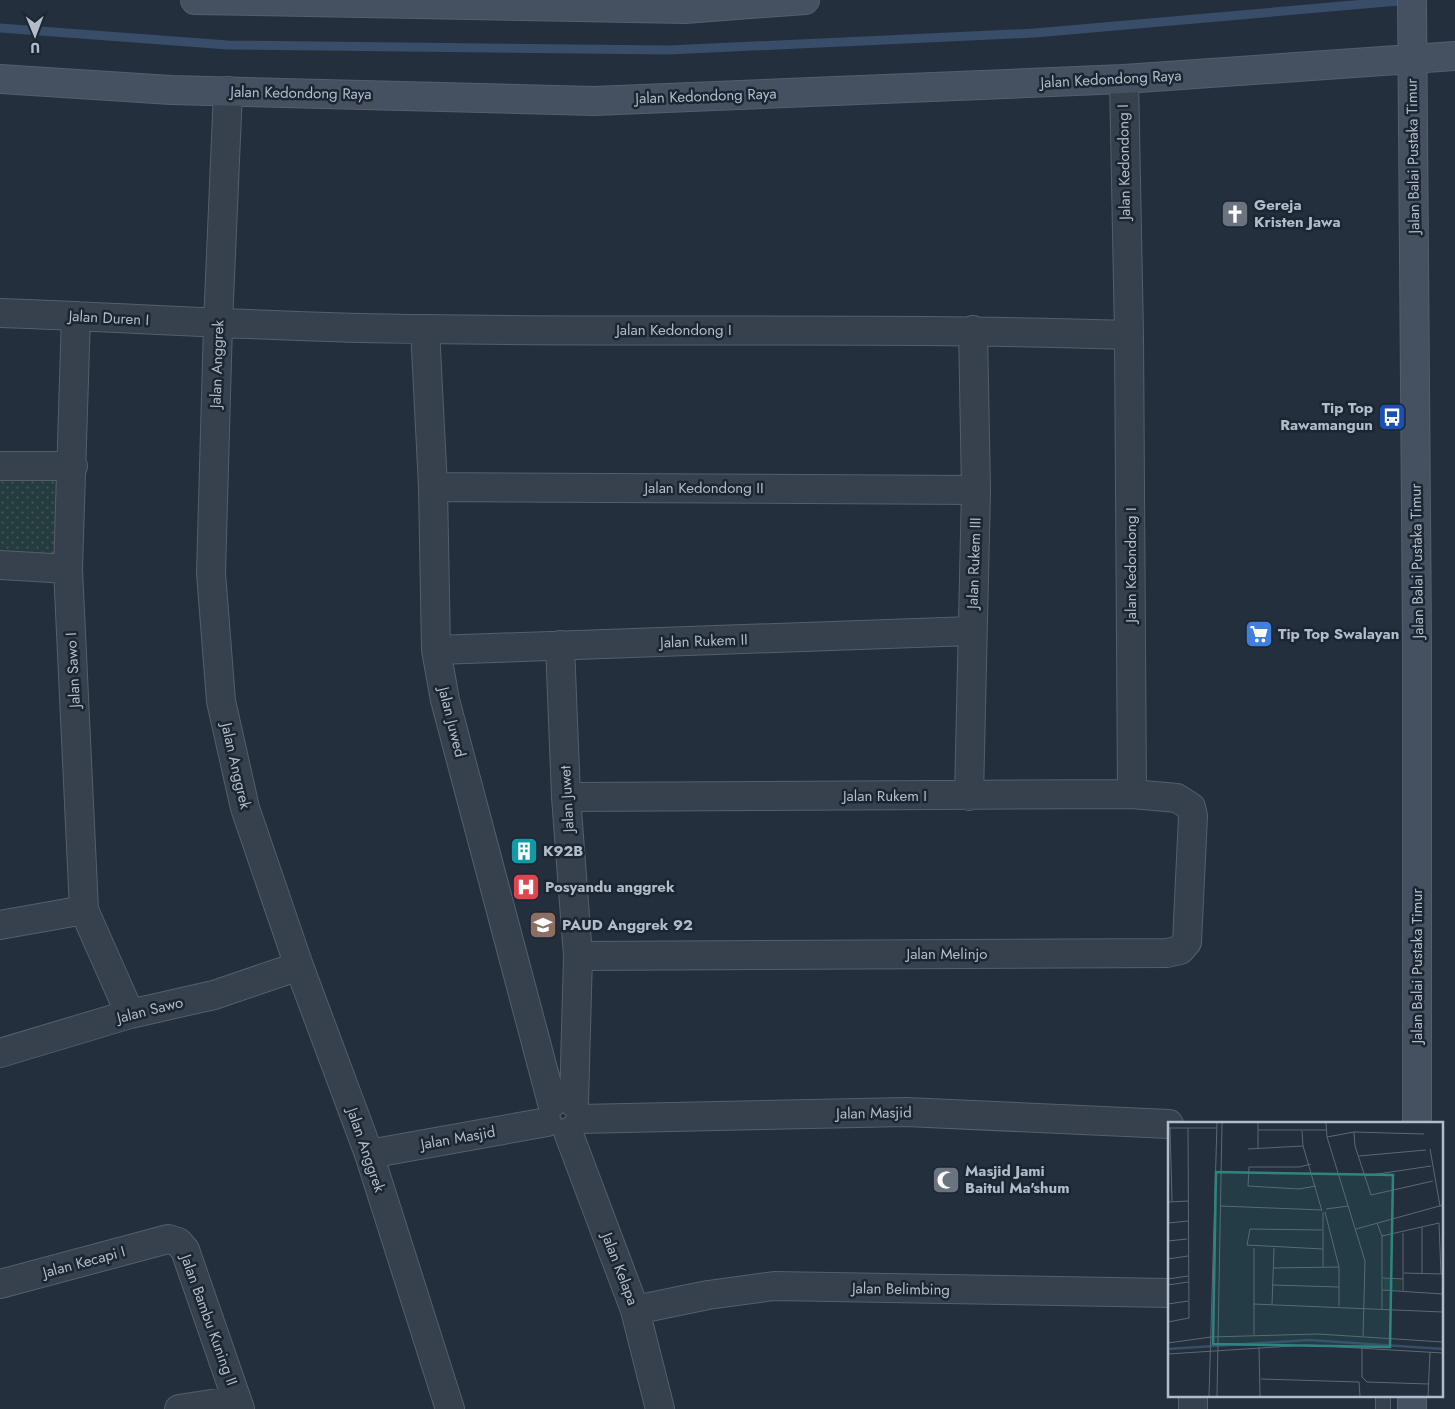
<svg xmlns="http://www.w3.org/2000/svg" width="1455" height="1409" viewBox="0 0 1455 1409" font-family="Jost,sans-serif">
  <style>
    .park { fill: url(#park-dots) }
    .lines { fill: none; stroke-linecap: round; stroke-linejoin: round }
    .stream { stroke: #384d67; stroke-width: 9 }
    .lane-casing { stroke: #555f6b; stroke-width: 16 }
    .street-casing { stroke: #555f6b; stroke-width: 30 }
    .secondary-casing { stroke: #555f6b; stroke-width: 30 }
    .lane { stroke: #37414d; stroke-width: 14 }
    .street { stroke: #37414d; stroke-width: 28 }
    .secondary { stroke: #455061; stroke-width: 28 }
    .labels { text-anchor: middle; stroke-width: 5; stroke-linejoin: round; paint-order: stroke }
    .street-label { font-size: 15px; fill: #b3bcc9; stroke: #1c2632 }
    .poi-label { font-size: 15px; font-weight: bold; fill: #b3bcc9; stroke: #1c2632; text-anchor: start }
    .inset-river { fill: none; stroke: #384d67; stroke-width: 2.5 }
    .inset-road { fill: none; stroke: #5d6775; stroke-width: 1 }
    .view { fill: #308480; fill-opacity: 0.15; stroke: #308480; stroke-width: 2.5 }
    .inset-edge { fill: none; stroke: #b3bcc9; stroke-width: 2.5 }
  </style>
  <defs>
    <pattern id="park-dots" width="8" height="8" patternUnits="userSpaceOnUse" patternTransform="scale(1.25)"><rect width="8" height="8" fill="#253c3e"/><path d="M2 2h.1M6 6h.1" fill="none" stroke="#425659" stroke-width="1.8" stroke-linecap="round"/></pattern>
  </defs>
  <rect width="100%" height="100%" fill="#232f3d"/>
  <path class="park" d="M 0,471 L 56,472 L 58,557 L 0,555 Z"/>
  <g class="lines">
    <path class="stream" d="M 0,28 L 228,45 L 669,50 L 1035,33 L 1410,0"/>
    <g class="lane-casing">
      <path id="lane" d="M 1383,1409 L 1383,1395"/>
    </g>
    <g class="street-casing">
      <path id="street" d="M 1124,79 L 1129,335 L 1132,794
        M 228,91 L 218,324 L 211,573 L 221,701 L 245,808 L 299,966 L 369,1154 L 450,1409
        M 0,313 C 142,318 283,328 425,329 C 660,333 894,327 1129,335
        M 76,316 L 68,569 L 84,910 L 130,1014
        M 425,329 L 433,487 L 436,650 L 445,700 L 552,1103
        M 0,466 L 73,466
        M 433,487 L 976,490
        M 0,565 L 68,569
        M 560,645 L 566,797 L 578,956 L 574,1103
        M 436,650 L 971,631
        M 969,796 L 976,490 L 973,330
        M 566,797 L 1132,794 L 1177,798 L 1191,807 L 1193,816 L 1187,942 L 1180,950 L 1167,953 L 578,956
        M 0,925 L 84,910
        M 0,1053 L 130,1014 L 214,995 L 299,966
        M 580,1119 L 906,1112 L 1169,1124
        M 568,1132 L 635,1310 L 660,1409
        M 369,1154 L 547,1122
        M 0,1284 L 168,1239 L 178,1242 L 185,1250 L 240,1409
        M 635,1310 L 708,1295 L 774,1286 L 1169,1293
        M 179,1409 L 237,1400
        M 1193,1409 L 1193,1395"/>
    </g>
    <g class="secondary-casing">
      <path id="secondary" d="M 195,0 L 685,9 L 805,0
        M 1412,0 L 1417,641 L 1417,1123
        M 0,79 L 171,90 L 594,101 L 1124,79 L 1455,56
        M 1412,1409 L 1412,1395"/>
    </g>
    <use href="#lane" class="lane"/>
    <use href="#street" class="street"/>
    <use href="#secondary" class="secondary"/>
  </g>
  <defs>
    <g id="church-square" transform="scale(1.4375)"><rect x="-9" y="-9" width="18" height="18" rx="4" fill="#6b7280" stroke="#1c2632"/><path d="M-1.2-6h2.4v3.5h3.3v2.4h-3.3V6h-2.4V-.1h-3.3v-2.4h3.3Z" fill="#fff"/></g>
    <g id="bus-square" transform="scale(1.4375)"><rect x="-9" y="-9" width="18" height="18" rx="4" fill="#1a4fb4" stroke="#1c2632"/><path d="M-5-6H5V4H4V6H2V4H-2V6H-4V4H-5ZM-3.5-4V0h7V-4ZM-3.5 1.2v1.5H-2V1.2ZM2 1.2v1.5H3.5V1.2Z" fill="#fff"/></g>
    <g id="supermarket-square" transform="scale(1.4375)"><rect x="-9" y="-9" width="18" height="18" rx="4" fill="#3f7fe0" stroke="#1c2632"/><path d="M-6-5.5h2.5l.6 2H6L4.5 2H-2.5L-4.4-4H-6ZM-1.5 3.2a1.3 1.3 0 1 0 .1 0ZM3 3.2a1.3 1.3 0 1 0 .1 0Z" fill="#fff"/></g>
    <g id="building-square" transform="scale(1.4375)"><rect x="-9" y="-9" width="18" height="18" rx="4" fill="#0f9aa8" stroke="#1c2632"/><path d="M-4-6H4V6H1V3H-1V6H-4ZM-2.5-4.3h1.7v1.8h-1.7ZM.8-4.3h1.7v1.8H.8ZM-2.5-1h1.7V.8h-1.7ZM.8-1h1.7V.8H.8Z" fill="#fff"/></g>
    <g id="hospital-square" transform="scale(1.4375)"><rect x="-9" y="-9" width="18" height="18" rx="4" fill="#e0444e" stroke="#1c2632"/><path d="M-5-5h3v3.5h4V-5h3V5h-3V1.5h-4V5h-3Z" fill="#fff"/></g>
    <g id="school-square" transform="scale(1.4375)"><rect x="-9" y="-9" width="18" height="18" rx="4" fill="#8d6e63" stroke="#1c2632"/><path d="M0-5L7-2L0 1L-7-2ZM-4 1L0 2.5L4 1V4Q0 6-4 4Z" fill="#fff"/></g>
    <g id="mosque-square" transform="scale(1.4375)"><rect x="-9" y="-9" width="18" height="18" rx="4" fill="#6b7280" stroke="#1c2632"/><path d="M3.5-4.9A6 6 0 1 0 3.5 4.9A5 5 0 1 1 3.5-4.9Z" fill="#fff"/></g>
  </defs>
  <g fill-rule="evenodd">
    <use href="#church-square" x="1235" y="214"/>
    <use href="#bus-square" x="1392" y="417"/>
    <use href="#supermarket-square" x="1259" y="634"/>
    <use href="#building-square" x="524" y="851"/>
    <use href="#hospital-square" x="526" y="887"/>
    <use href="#school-square" x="543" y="925"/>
    <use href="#mosque-square" x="946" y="1180"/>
  </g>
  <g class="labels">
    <g class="street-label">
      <text transform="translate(1111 79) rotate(-3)" y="5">Jalan Kedondong Raya</text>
      <text transform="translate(301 93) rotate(1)" y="5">Jalan Kedondong Raya</text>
      <text transform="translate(706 96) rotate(-2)" y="5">Jalan Kedondong Raya</text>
      <text transform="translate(1413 156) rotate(-91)" y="5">Jalan Balai Pustaka Timur</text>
      <text transform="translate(1124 162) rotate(-91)" y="5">Jalan Kedondong I</text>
      <text transform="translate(109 318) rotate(3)" y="5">Jalan Duren I</text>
      <text x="674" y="335">Jalan Kedondong I</text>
      <text transform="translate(217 364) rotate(-88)" y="5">Jalan Anggrek</text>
      <text x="704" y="493">Jalan Kedondong II</text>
      <text transform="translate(1417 561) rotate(-91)" y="5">Jalan Balai Pustaka Timur</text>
      <text transform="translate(974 563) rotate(-88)" y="5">Jalan Rukem III</text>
      <text transform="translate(1131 565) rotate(-90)" y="5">Jalan Kedondong I</text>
      <text transform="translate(704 641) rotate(-2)" y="5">Jalan Rukem II</text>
      <text transform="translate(73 670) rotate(-93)" y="5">Jalan Sawo I</text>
      <text transform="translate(452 722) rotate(76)" y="5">Jalan Juwed</text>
      <text transform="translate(236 766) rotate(77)" y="5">Jalan Anggrek</text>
      <text x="885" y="801">Jalan Rukem I</text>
      <text transform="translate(567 799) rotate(-93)" y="5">Jalan Juwet</text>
      <text x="947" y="959">Jalan Melinjo</text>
      <text transform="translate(1417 966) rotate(-90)" y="5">Jalan Balai Pustaka Timur</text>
      <text transform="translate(150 1010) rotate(-14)" y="5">Jalan Sawo</text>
      <text transform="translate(874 1113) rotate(-1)" y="5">Jalan Masjid</text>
      <text transform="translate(458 1138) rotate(-10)" y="5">Jalan Masjid</text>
      <text transform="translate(366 1150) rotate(71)" y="5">Jalan Anggrek</text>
      <text transform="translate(84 1262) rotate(-15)" y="5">Jalan Kecapi I</text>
      <text transform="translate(620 1269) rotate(69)" y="5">Jalan Kelapa</text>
      <text transform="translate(901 1289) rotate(1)" y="5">Jalan Belimbing</text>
      <text transform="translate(209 1320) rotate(70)" y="5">Jalan Bambu Kuning II</text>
    </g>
    <g class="poi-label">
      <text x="1254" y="210">Gereja<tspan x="1254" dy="17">Kristen Jawa</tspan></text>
      <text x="1373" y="413" text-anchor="end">Tip Top<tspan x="1373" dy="17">Rawamangun</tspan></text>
      <text x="1278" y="639">Tip Top Swalayan</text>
      <text x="543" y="856">K92B</text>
      <text x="545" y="892">Posyandu anggrek</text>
      <text x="562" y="930">PAUD Anggrek 92</text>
      <text x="965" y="1176">Masjid Jami<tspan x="965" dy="17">Baitul Ma'shum</tspan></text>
    </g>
  </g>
  <g transform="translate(1168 1122)">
    <rect width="275" height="275" fill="#232f3d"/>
    <path d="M 216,157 L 233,158 L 233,168 L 216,168 Z" fill="#253c3e"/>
    <path class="inset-river" d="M 0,227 L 141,218 L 275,227"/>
    <path class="inset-road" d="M 90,1 L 90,27M 158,1 L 159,15 L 197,139 L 195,214M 1,6 L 49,6M 2,6 L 4,79M 90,8 L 158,8M 134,9 L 135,24 L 154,89M 186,10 L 187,24 L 203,73 L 265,59M 159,15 L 186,10 L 256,12M 80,27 L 135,24M 262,27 L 272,84M 191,34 L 258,28M 143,42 L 131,45 L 81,45 L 80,64 L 131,67 L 148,64M 196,54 L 263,44M 0,80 L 21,79M 52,84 L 154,88M 158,87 L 180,84M 155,90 L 155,145M 157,90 L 171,145 L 171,184M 0,101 L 20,99M 209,101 L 214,114 L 214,187M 254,105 L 254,152M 188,107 L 275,83M 154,108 L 82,107 L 79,123 L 155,127M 214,114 L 271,101 L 273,152M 0,119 L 19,117M 0,137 L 20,134M 105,146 L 171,145M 236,151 L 274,152M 215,156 L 235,157M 0,157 L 20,154M 0,163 L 20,160M 104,163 L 171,165M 214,168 L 275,172M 235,169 L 235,111M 0,182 L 20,179M 85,182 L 275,190M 104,183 L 106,126M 0,200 L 21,196 L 20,6M 86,213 L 86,126M 0,221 L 43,215 L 150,212 L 275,220M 91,225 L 92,274M 194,225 L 194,255 L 199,260 L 261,262M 0,232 L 139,223 L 275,231M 93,257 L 191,260 L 192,274M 41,274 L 49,1M 49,274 L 54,1M 260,274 L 262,230"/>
    <path class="view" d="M 48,50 L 225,53 L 222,225 L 45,222 Z"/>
    <rect width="275" height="275" class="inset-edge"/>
  </g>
  <g transform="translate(35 35) rotate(179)" stroke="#1c2632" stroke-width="4" paint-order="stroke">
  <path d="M0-4L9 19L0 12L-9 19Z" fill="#b3bcc9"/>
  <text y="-8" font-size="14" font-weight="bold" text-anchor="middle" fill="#b3bcc9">U</text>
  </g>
</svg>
